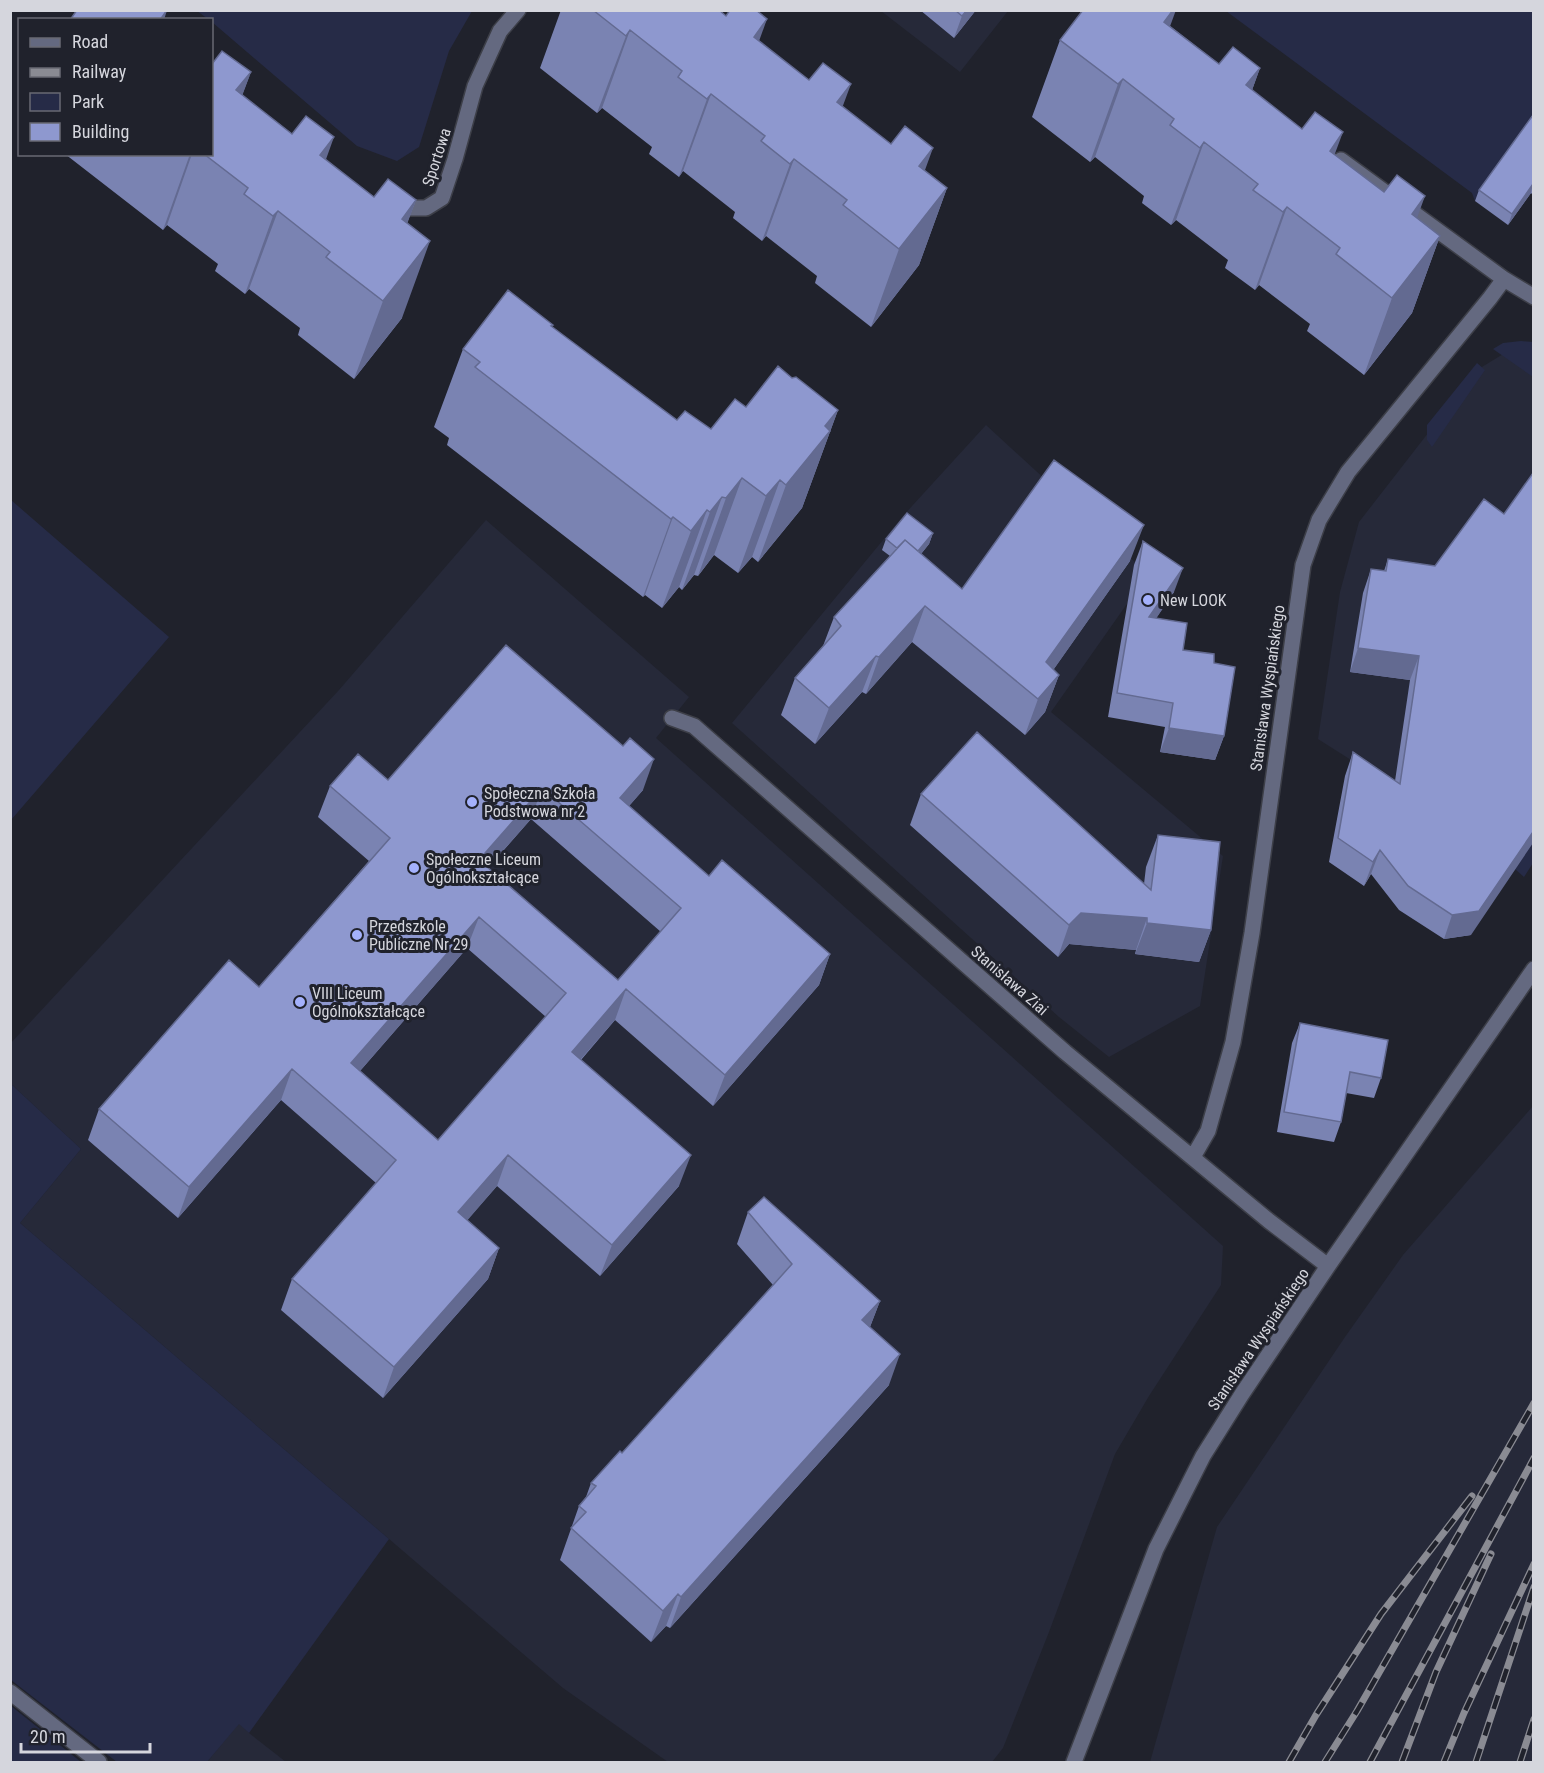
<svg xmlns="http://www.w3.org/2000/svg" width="1544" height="1773" viewBox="0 0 1544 1773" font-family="'Roboto Condensed',sans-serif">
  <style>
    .built { fill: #262939 }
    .green { fill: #262b47 }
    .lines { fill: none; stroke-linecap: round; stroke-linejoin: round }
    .minor-casing { stroke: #3d3f48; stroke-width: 18 }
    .minor { stroke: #646980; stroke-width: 15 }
    .rail-casing { stroke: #8a8b93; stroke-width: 7 }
    .rail { stroke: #20222c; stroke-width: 4.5; stroke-dasharray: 14; stroke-linecap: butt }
    .wall { fill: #7a83b2; fill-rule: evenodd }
    .shaded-wall { fill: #636a91 }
    .building { fill: #8e98cf; stroke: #636a91; stroke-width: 1.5; fill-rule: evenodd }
    .poi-dot { fill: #a4b1fc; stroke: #20222c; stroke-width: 2 }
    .labels { text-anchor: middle; stroke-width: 6; stroke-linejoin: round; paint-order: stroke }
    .street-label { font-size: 16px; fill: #d5d6dd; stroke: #20222c }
    .poi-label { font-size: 16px; fill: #d5d6dd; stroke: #20222c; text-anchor: start }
  </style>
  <rect width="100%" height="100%" fill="#20222c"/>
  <path class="built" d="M 881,11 L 1008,11 L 960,72 Z
    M 1513,348 L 1533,349 L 1533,842 L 1436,814 L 1318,739 L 1340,592 L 1359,522 L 1477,370 Z
    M 986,425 L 1148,574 L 1051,712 L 1223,856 L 1200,1006 L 1109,1057 L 1059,1017 L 732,723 L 902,517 Z
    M 486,520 L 689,697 L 656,738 L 1223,1246 L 1221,1285 L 1149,1396 L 1115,1454 L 1049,1632 L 1003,1748 L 992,1762 L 668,1762 L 563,1688 L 20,1223 L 81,1149 L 11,1084 L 10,1044 L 339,690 Z
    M 1533,1106 L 1533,1762 L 1150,1762 L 1217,1527 L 1345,1337 L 1403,1255 Z
    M 239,1723 L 249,1733 L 286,1762 L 207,1762 Z"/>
  <path class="green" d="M 197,11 L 472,11 L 449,51 L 419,147 L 397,161 L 357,146 L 212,22 L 212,20 L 208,19 Z
    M 1226,11 L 1533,11 L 1533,120 L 1475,201 L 1472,193 Z
    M 1521,341 L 1533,342 L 1533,377 L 1493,349 L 1503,343 Z
    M 1477,363 L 1485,370 L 1432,447 L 1427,440 L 1427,425 Z
    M 11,500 L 169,637 L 11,820 Z
    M 1533,842 L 1533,863 L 1524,877 L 1515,869 Z
    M 11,1084 L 81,1149 L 20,1223 L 389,1539 L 249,1733 L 239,1724 L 207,1762 L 117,1762 L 11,1680 Z
    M 11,1706 L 81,1762 L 11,1762 Z"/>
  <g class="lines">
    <g class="minor-casing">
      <path id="minor" d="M 1341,160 L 1504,279 L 1534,297
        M 392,208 L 426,208 L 442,198 L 455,159 L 475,86 L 500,31 L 518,10
        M 672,718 L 694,726 L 1065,1052 L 1269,1221 L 1328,1266
        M 1193,1157 L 1208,1131 L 1233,1042 L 1252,933 L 1303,565 L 1319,520 L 1348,472 L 1490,298 L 1504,279
        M 10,1692 L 99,1762
        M 1074,1762 L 1156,1549 L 1203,1456 L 1242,1394 L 1328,1266 L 1534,969"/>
    </g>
    <use href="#minor" class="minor"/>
    <g class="rail-casing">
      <path id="rail" d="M 1289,1762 L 1316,1715 L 1381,1614 L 1472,1496
        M 1325,1762 L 1357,1711 L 1534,1403
        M 1370,1762 L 1534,1458
        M 1402,1762 L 1436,1672 L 1491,1554
        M 1444,1762 L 1464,1713 L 1534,1564
        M 1476,1762 L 1534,1587
        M 1520,1762 L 1534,1719"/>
    </g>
    <use href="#rail" class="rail"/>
  </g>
  <path class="wall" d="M 561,10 L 719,10 L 947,188 L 919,265 L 871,327 L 815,283 L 817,276 L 766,236 L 762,241 L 733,218 L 735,212 L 683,171 L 679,177 L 649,154 L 652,147 L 602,108 L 597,113 L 540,68 Z
    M 920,10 L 976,10 L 954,38 Z
    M 1170,26 L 1219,64 L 1260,68 L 1252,90 L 1440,236 L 1412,313 L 1364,375 L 1307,331 L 1310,324 L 1259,285 L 1255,290 L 1225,268 L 1228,260 L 1176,220 L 1171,225 L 1142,203 L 1144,196 L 1095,157 L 1090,162 L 1032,117 L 1060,40 Z
    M 251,72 L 242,95 L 374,197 L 416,200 L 407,223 L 402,318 L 354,379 L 298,335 L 300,328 L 249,289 L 245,294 L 215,271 L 218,264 L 167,225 L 163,230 L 65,154 L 212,154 Z
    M 1533,115 L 1533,195 L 1531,193 L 1508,225 L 1475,201 L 1479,190 Z
    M 552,327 L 677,420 L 711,429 L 792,378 L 838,410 L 802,508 L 758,562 L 752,557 L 738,573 L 714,555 L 698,576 L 694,575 L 682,590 L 679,587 L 662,608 L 645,595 L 643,597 L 447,445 L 449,438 L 434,427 L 463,349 Z
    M 933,533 L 929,544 L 921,554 L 962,589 L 1130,561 L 1053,670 L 1059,675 L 1045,712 L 1025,735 L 912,642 L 866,694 L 862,692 L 815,744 L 781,715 L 795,678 L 823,646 L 834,617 L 890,556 L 882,550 L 886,539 Z
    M 1143,541 L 1174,592 L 1156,618 L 1183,650 L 1214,663 L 1224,736 L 1215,760 L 1160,752 L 1165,727 L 1108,717 L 1134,565 Z
    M 1388,559 L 1435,566 L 1471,935 L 1444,939 L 1399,910 L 1371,874 L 1364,886 L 1329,862 L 1345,776 L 1353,752 L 1395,781 L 1410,680 L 1350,672 L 1363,593 L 1371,569 L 1384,571 Z
    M 388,780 L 643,790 L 629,806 L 709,876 L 830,954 L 819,985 L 713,1106 L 615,1020 L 581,1060 L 679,1186 L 600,1276 L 497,1186 L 467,1220 L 499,1248 L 488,1279 L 383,1398 L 281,1310 L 292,1279 L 376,1183 L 281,1100 L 178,1218 L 88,1140 L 99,1109 L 259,987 L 369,861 L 318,817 L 330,786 ZM 531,819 L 661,932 L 618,980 L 488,868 ZM 467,948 L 546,1017 L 438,1140 L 360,1071 Z
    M 921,794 L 1144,884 L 1146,867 L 1158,835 L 1211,930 L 1199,962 L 1135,954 L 1136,950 L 1069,944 L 1058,957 L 910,825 Z
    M 1300,1023 L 1381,1078 L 1374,1098 L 1346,1093 L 1341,1122 L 1334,1142 L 1277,1132 L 1292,1043 Z
    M 748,1212 L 880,1301 L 870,1327 L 889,1385 L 670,1628 L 666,1626 L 651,1642 L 560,1560 L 579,1506 L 586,1497 L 591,1483 L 622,1453 L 773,1285 L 737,1244 Z"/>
  <path class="shaded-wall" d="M 167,10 L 164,20 L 160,20 Z
    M 967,10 L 976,10 L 954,38 L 962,16 Z
    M 1173,10 L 1176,10 L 1150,81 L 1164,22 Z
    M 767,19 L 739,97 L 754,37 Z
    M 630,30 L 602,108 L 597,113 L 626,36 Z
    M 1260,68 L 1232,146 L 1246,85 Z
    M 251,72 L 222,150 L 236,90 Z
    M 1123,79 L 1095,157 L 1090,162 L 1118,84 Z
    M 851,84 L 822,162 L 837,102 Z
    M 711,94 L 683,171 L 679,177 L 707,99 Z
    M 1343,132 L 1314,210 L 1330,151 Z
    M 334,137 L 306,215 L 320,155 Z
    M 1204,142 L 1176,220 L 1171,225 L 1200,148 Z
    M 933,148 L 905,225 L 891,243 L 919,166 Z
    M 190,154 L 192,154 L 167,225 L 163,230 Z
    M 794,159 L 766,236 L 762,241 L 790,164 Z
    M 1533,184 L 1531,193 L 1508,225 L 1512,214 Z
    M 947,188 L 919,265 L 871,327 L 899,249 Z
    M 1425,196 L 1397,273 L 1412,214 Z
    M 416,200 L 387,278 L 374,296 L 402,219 Z
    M 1287,207 L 1259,285 L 1255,290 L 1283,212 Z
    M 278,211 L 249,289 L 245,294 L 273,216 Z
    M 1440,236 L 1412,313 L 1364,375 L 1392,298 Z
    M 430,241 L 402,318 L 354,379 L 383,301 Z
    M 838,410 L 802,508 L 758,562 L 786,485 L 825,426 Z
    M 742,478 L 714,555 L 698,576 L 726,498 Z
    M 780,480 L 752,557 L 738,573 L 766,496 Z
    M 722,497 L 694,575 L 682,590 L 710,512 Z
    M 707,510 L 679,587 L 662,608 L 691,531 Z
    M 673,517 L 645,595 L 643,597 L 671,519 Z
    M 1144,525 L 1130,561 L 1035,696 L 1046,662 Z
    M 933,533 L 929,544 L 908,570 L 912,559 Z
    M 1183,568 L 1174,592 L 1141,641 L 1149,617 Z
    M 925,606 L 912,642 L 866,694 L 879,657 Z
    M 1358,648 L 1419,656 L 1410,680 L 1350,672 Z
    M 876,656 L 862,692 L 815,744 L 829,708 Z
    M 1059,675 L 1045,712 L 1025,735 L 1038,699 Z
    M 1169,728 L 1224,736 L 1215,760 L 1160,752 Z
    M 654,759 L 643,790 L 609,829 L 620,798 Z
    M 542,788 L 531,819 L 467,891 L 479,860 Z
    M 1533,832 L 1533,843 L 1471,935 L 1444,939 L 1452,915 Z
    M 1380,850 L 1371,874 L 1364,886 L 1373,862 Z
    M 1081,913 L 1147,918 L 1136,950 L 1069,944 L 1058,957 L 1069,925 Z
    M 479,917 L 467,948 L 340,1094 L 351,1063 Z
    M 1147,923 L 1211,930 L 1199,962 L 1135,954 Z
    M 830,954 L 819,985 L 713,1106 L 725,1075 Z
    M 626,989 L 615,1020 L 560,1083 L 572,1052 Z
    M 292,1069 L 281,1100 L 178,1218 L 189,1187 Z
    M 508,1155 L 497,1186 L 447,1244 L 458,1212 Z
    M 691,1155 L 679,1186 L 600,1276 L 612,1245 Z
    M 499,1248 L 488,1279 L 383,1398 L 394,1367 Z
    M 880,1301 L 868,1332 L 862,1320 Z
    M 900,1354 L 889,1385 L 670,1628 L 681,1597 Z
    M 678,1594 L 666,1626 L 651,1642 L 663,1611 Z"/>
  <path class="building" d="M 77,10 L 167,10 L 160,20 L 70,20 Z
    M 593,10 L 719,10 L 726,16 L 730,10 L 756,10 L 767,19 L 754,37 L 809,80 L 823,63 L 851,84 L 837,102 L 891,144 L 905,126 L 933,148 L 919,166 L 947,188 L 899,249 L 843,205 L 847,200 L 794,159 L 790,164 L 761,141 L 765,136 L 711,94 L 707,99 L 678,77 L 682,71 L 630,30 L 626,36 Z
    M 955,10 L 967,10 L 962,16 Z
    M 1083,10 L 1173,10 L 1164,22 L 1219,64 L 1233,47 L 1260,68 L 1246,85 L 1302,129 L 1315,112 L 1343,132 L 1330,151 L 1384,192 L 1397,175 L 1425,196 L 1412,214 L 1440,236 L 1392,298 L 1336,254 L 1340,248 L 1287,207 L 1283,212 L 1253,190 L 1258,184 L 1204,142 L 1200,148 L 1170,125 L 1174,119 L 1123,79 L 1118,84 L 1060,40 Z
    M 222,51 L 251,72 L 236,90 L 292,134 L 306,116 L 334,137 L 320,155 L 374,197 L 388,179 L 416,200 L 402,219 L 430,241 L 383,301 L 326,257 L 330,252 L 278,211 L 273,216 L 244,194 L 248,188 L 204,154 L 212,154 L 212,64 Z
    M 1533,115 L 1533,184 L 1512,214 L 1479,190 Z
    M 508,290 L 553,325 L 551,326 L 677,420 L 685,411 L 711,429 L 735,399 L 746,407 L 778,366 L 792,378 L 796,377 L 838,410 L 825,426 L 830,431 L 786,485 L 780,480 L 766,496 L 742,478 L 726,498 L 722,497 L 710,512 L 707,510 L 691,531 L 673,517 L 671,519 L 475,367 L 480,362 L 463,349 Z
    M 1054,460 L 1144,525 L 1046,662 L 1059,675 L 1038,699 L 925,606 L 879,657 L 876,656 L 829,708 L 795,678 L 841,626 L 834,617 L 905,540 L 962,589 Z
    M 1533,473 L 1533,832 L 1479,911 L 1452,915 L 1408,886 L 1380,850 L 1373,862 L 1338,838 L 1353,752 L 1400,784 L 1419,656 L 1358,648 L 1371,569 L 1386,571 L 1388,559 L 1435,566 L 1484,499 L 1504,514 Z
    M 907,513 L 933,533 L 918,551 L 905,540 L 897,548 L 886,539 Z
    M 1143,541 L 1183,568 L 1149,617 L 1187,623 L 1183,650 L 1214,654 L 1214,663 L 1235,667 L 1224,736 L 1169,728 L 1173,703 L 1117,693 Z
    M 506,645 L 623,746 L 630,738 L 654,759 L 620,798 L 709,876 L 722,860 L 830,954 L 725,1075 L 626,989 L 572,1052 L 691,1155 L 612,1245 L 508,1155 L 458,1212 L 499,1248 L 394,1367 L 292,1279 L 396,1160 L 292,1069 L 189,1187 L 99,1109 L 229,960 L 259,987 L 390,838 L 330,786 L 358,754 L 388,780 ZM 542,788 L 681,908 L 618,980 L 479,860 ZM 479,917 L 566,993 L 438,1140 L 351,1063 Z
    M 977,732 L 1151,890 L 1158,835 L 1220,842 L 1211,930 L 1147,923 L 1147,918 L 1081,913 L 1069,925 L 921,794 Z
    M 1300,1023 L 1388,1040 L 1381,1078 L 1350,1072 L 1341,1122 L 1284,1112 Z
    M 764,1197 L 880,1301 L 862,1320 L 900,1354 L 681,1597 L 678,1594 L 663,1611 L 571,1528 L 586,1512 L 579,1506 L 596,1486 L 591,1483 L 620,1451 L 622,1453 L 792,1264 L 748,1212 Z"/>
  <g class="poi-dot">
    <circle cx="1148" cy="600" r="6"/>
    <circle cx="472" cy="802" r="6"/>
    <circle cx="414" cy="868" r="6"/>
    <circle cx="357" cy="935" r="6"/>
    <circle cx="300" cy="1002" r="6"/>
  </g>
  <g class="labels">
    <g class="street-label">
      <text transform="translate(436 157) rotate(-72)" y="6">Sportowa</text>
      <text transform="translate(1267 688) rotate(-82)" y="6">Stanisława Wyspiańskiego</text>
      <text transform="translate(1010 980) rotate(41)" y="6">Stanisława Ziai</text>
      <text transform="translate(1258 1339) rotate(-56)" y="6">Stanisława Wyspiańskiego</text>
    </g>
    <g class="poi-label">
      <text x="1160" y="606">New LOOK</text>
      <text x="484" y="799">Społeczna Szkoła<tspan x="484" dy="18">Podstwowa nr 2</tspan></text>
      <text x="426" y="865">Społeczne Liceum<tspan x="426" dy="18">Ogólnokształcące</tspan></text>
      <text x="369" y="932">Przedszkole<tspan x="369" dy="18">Publiczne Nr 29</tspan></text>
      <text x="312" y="999">VIII Liceum<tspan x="312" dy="18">Ogólnokształcące</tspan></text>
    </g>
  </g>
  <rect width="1544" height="1773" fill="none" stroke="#d5d6dd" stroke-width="24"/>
  <rect x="18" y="18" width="195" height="138" fill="#20222c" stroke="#686a73" stroke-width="1.5"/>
  <rect x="30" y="38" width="30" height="9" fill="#646980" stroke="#686a73" stroke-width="1.5"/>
  <text x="72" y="48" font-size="18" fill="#d5d6dd">Road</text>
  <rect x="30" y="68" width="30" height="9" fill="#8a8b93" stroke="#686a73" stroke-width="1.5"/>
  <text x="72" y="78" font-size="18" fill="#d5d6dd">Railway</text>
  <rect x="30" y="93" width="30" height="18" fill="#262b47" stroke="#686a73" stroke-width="1.5"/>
  <text x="72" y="108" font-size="18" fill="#d5d6dd">Park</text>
  <rect x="30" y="123" width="30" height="18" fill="#8e98cf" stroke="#686a73" stroke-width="1.5"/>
  <text x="72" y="138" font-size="18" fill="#d5d6dd">Building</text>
  <path d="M21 1743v9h129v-9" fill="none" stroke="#d5d6dd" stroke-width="3"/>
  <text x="30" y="1743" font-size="18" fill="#d5d6dd" stroke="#20222c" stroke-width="4.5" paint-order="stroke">20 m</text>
</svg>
